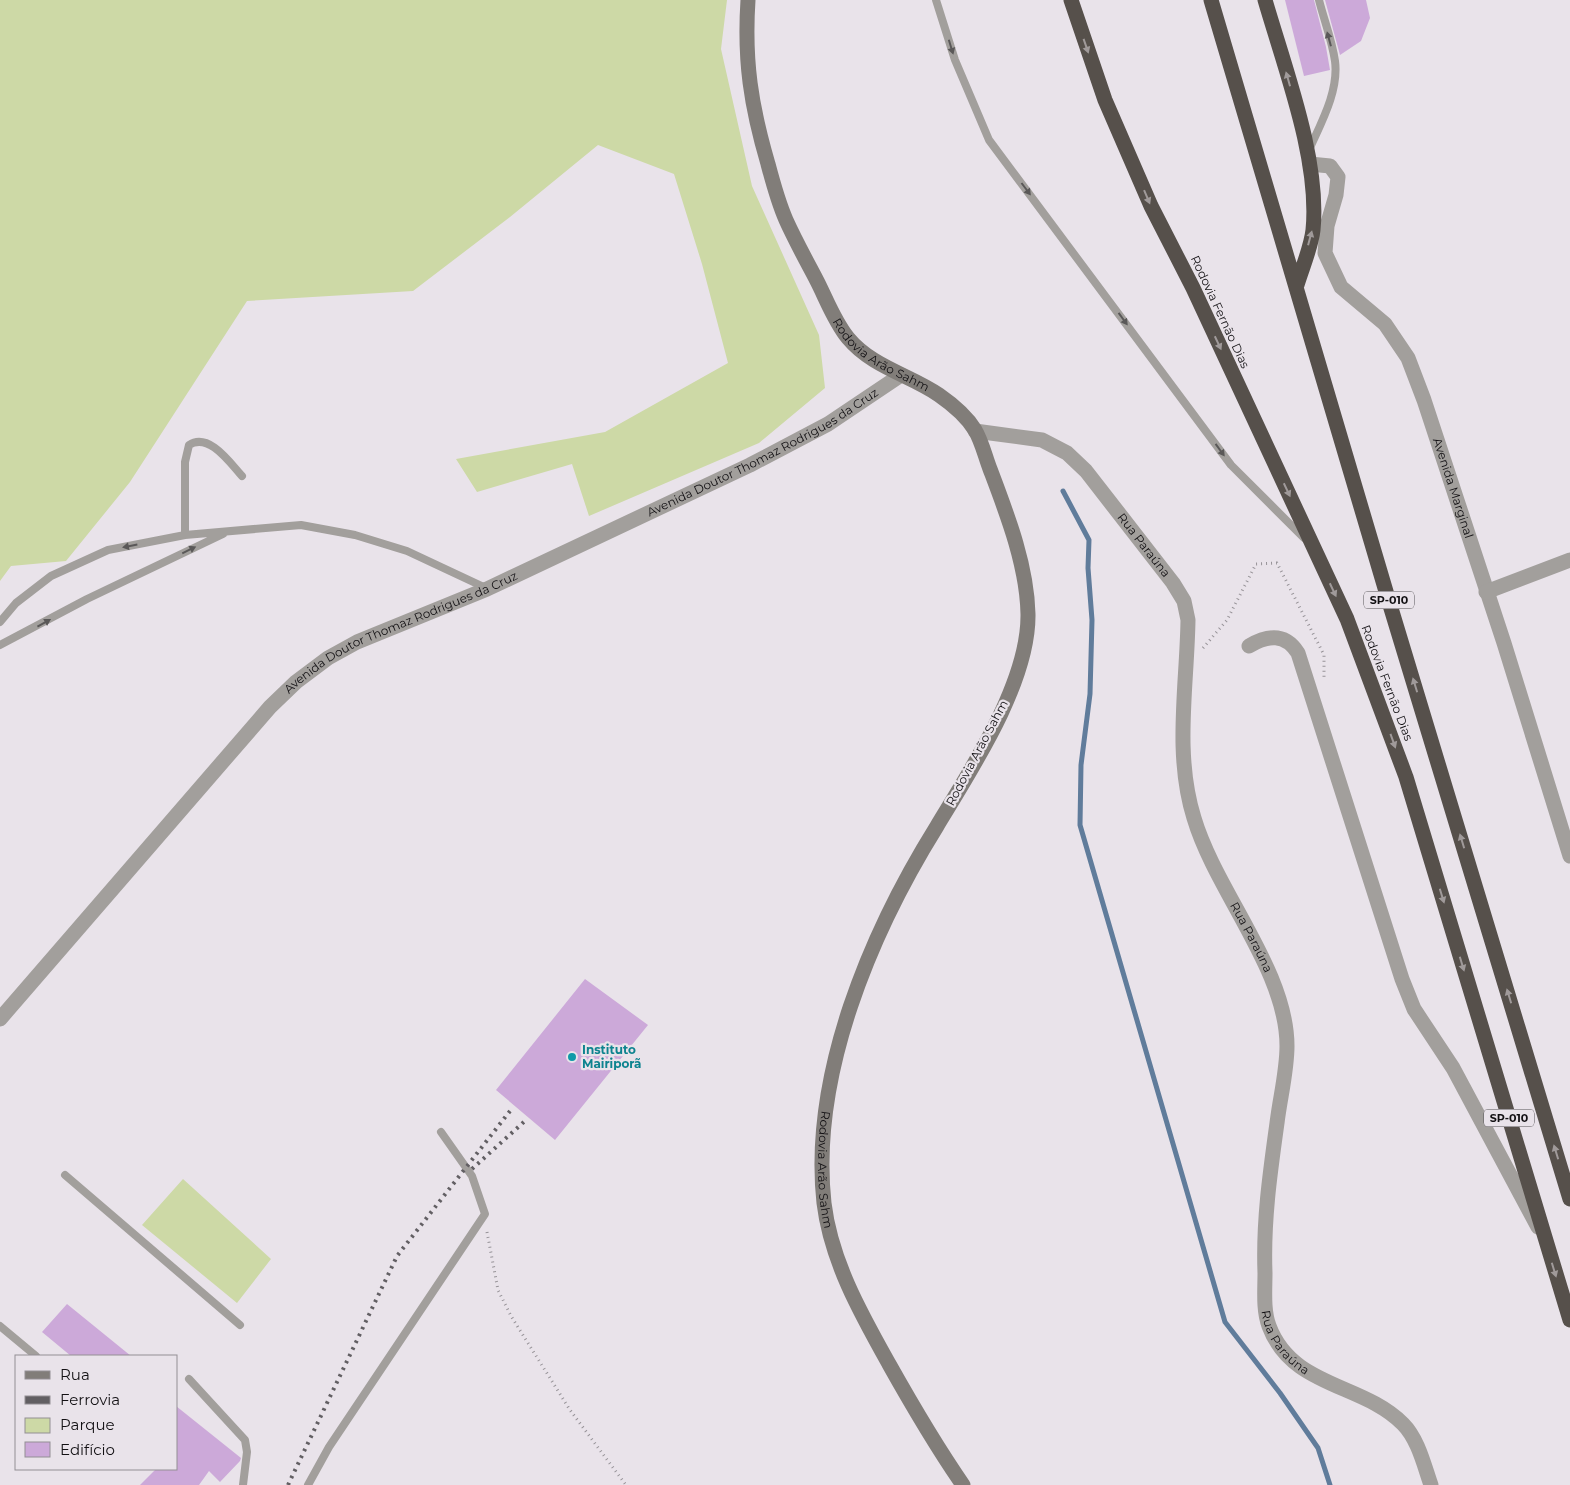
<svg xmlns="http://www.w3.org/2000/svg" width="1570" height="1485" viewBox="0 0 1570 1485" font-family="Montserrat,sans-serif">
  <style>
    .green { fill: #cdd9a6 }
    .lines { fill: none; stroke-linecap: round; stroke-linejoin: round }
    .stream { stroke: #607c9b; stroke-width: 5 }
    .building { fill: #cca9d9 }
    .path { stroke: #979398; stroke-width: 3; stroke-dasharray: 1 4; stroke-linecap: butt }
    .lane { stroke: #a29f9c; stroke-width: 8 }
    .street { stroke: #a29f9c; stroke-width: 15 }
    .secondary { stroke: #817d79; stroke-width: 15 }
    .highway { stroke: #56504b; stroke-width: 15 }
    .rail { stroke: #625f63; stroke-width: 4; stroke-dasharray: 2.5 5; stroke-linecap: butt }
    .oneway { fill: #5a5858 }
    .oneway2 { fill: #a09a9a }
    .culture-dot { fill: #0f9aa8; stroke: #e9e3ea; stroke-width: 2 }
    .labels { text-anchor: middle; stroke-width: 4.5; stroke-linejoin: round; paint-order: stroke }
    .shield { fill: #e9e3ea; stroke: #535054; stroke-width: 1 }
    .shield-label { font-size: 11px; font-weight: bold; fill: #131114 }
    .street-label { font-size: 12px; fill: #131114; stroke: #e9e3ea }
    .culture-label { font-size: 12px; font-weight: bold; fill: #0d838f; stroke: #e9e3ea; text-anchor: start }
  </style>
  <rect width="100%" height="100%" fill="#e9e3ea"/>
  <path class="green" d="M 0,0 L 727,0 L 721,49 L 752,186 L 819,335 L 825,388 L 759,443 L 589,516 L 572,464 L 477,492 L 456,459 L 605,432 L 728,363 L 702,264 L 674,174 L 598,145 L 510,217 L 413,291 L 247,301 L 130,482 L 66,561 L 11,566 L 0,581 Z
    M 183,1179 L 271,1259 L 237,1303 L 142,1225 Z"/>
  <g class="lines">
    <path class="stream" d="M 1063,491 L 1089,540 L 1088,568 L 1092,620 L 1090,694 L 1081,765 L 1080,825 L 1225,1322 L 1280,1393 L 1318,1448 L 1330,1485"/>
  </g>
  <path class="building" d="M 1285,0 L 1314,0 L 1326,47 L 1330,70 L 1304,76 Z
    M 1325,0 L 1366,0 L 1370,18 L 1361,41 L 1340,55 Z
    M 585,979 L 648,1025 L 555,1140 L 496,1090 Z
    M 67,1304 L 131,1356 L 71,1356 L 42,1332 Z
    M 176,1406 L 241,1458 L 240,1461 L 220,1482 L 209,1471 L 199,1485 L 140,1485 L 156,1469 L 176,1469 Z"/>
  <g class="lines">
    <path class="path" d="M 1203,648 L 1227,620 L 1256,564 L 1277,563 L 1324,655 L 1324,679
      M 487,1232 L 498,1290 L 511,1316 L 570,1410 L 626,1485"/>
    <path class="lane" d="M 936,0 L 955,60 L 989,140 L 1231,465 L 1304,538
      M 1309,150 C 1321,123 1339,91 1335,61 C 1332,40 1324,20 1319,0
      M 185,535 L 185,462 L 189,445 C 209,432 230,463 242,476
      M 0,622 L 16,603 L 51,576 L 108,550 L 185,535 L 301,525 L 355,535 L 407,551 L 486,588
      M 0,645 L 87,599 L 223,534
      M 65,1175 L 240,1325
      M 0,1326 L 36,1356
      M 189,1379 L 245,1440 L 247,1452 L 243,1485
      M 308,1485 L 329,1447 L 485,1214 L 472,1176 L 441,1132"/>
    <g class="street">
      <path id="s1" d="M 1310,164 L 1330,166 L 1338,177 L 1336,195 L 1327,226 L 1325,253 L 1341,287 L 1385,324 L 1408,358 L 1424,400 L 1504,643 L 1570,856"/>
      <path id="s2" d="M 975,431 L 1042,440 L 1067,453 L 1086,471 L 1173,583 L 1184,601 L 1188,620 C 1187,686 1174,754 1194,818 C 1216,892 1287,970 1287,1046 C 1287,1071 1280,1098 1277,1123 C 1270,1173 1263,1222 1265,1273 C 1265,1290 1263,1310 1269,1326 C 1292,1388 1363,1383 1403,1424 C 1418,1439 1424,1465 1431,1485"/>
      <path d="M 1486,592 L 1570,560"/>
      <path d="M 1249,646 C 1268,635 1285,633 1298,653 L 1402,979 L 1414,1009 L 1453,1068 L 1538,1227"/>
      <path id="s3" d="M 0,1019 L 270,707 L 296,682 L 328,658 L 357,642 L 487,589 L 750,465 L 828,424 L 901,375"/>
    </g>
    <path class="secondary" id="s4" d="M 748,0 C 744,61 751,106 768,164 C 773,183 778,202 786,220 C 795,240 806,260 816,279 C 826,298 834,321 848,338 C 872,367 910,375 939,395 C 952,404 967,417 975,430 C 982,442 985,456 990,469 C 1007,514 1027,565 1028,614 C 1029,682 972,768 937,826 C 871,932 810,1075 824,1203 C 831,1261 861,1314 889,1364 C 912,1405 936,1446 963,1485"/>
    <path class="highway" d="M 1071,0 L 1105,100 L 1151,206 L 1193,288 L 1347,619 L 1406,777 L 1570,1320
      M 1211,0 L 1390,605 L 1570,1199
      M 1265,0 C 1285,69 1320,160 1313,230 C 1311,248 1302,268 1297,285"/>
    <path class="rail" d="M 472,1169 L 526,1120
      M 288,1485 L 397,1256 L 510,1111"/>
  </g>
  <defs><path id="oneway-solid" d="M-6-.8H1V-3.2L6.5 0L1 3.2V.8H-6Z" transform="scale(1.25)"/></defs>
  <g class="oneway">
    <use href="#oneway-solid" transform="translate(1329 39) rotate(-105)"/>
    <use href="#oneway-solid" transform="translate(951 47) rotate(73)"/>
    <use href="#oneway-solid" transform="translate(1026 189) rotate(53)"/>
    <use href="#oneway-solid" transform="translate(1123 319) rotate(54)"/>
    <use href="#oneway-solid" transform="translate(1220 450) rotate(54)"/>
    <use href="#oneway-solid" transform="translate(130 546) rotate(169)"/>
    <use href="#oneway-solid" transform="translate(189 550) rotate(-26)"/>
    <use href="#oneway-solid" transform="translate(44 623) rotate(-29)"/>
  </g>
  <g class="oneway2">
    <use href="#oneway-solid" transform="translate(1086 46) rotate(71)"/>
    <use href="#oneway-solid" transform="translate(1288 79) rotate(-106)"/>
    <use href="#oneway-solid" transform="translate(1147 197) rotate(67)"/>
    <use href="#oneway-solid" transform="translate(1310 238) rotate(-75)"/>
    <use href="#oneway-solid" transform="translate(1218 343) rotate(65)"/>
    <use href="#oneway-solid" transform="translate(1287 490) rotate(65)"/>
    <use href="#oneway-solid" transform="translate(1333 590) rotate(65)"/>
    <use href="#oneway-solid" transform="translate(1415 685) rotate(-107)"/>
    <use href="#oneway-solid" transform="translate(1393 741) rotate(70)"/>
    <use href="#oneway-solid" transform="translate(1462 841) rotate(-107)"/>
    <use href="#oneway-solid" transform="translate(1442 896) rotate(73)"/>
    <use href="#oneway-solid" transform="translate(1462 964) rotate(73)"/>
    <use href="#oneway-solid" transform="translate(1509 996) rotate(-107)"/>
    <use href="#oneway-solid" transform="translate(1556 1152) rotate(-107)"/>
    <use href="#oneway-solid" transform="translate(1554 1270) rotate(73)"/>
  </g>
  <circle class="culture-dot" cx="572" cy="1057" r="5"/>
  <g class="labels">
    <g class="shield">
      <rect x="1364" y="591.5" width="50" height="17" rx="4"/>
      <rect x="1484" y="1109.5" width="50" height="17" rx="4"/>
    </g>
    <g class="shield-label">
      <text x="1389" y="604">SP-010</text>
      <text x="1509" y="1122">SP-010</text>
    </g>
    <g class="street-label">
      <text transform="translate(1220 312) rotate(65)" y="4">Rodovia Fernão Dias</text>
      <text dy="4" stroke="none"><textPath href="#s4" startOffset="395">Rodovia Arão Sahm</textPath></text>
      <text dy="4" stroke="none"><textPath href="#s3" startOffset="970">Avenida Doutor Thomaz Rodrigues da Cruz</textPath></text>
      <text dy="4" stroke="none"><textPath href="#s1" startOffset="385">Avenida Marginal</textPath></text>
      <text dy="4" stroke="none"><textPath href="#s2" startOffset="216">Rua Paraúna</textPath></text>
      <text dy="4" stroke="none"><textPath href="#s3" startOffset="565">Avenida Doutor Thomaz Rodrigues da Cruz</textPath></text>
      <text transform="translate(1387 683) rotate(69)" y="4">Rodovia Fernão Dias</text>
      <text transform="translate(977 753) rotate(-62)" y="4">Rodovia Arão Sahm</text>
      <text dy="4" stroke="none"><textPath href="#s2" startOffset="636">Rua Paraúna</textPath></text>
      <text dy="4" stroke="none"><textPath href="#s4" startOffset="1310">Rodovia Arão Sahm</textPath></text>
      <text dy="4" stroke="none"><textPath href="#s2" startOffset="1056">Rua Paraúna</textPath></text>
    </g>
    <g class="culture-label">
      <text x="582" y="1054">Instituto<tspan x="582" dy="14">Mairiporã</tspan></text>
    </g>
  </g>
  <rect x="15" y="1355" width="162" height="115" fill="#e9e3ea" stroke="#938f94"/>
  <rect x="25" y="1371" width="25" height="8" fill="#817d79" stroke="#938f94"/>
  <text x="60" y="1380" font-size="15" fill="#131114">Rua</text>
  <rect x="25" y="1396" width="25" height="8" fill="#625f63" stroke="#938f94"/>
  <text x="60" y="1405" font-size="15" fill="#131114">Ferrovia</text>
  <rect x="25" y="1418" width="25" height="15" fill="#cdd9a6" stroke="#938f94"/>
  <text x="60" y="1430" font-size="15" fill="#131114">Parque</text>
  <rect x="25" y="1442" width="25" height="15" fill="#cca9d9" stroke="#938f94"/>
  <text x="60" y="1455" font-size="15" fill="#131114">Edifício</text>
</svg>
